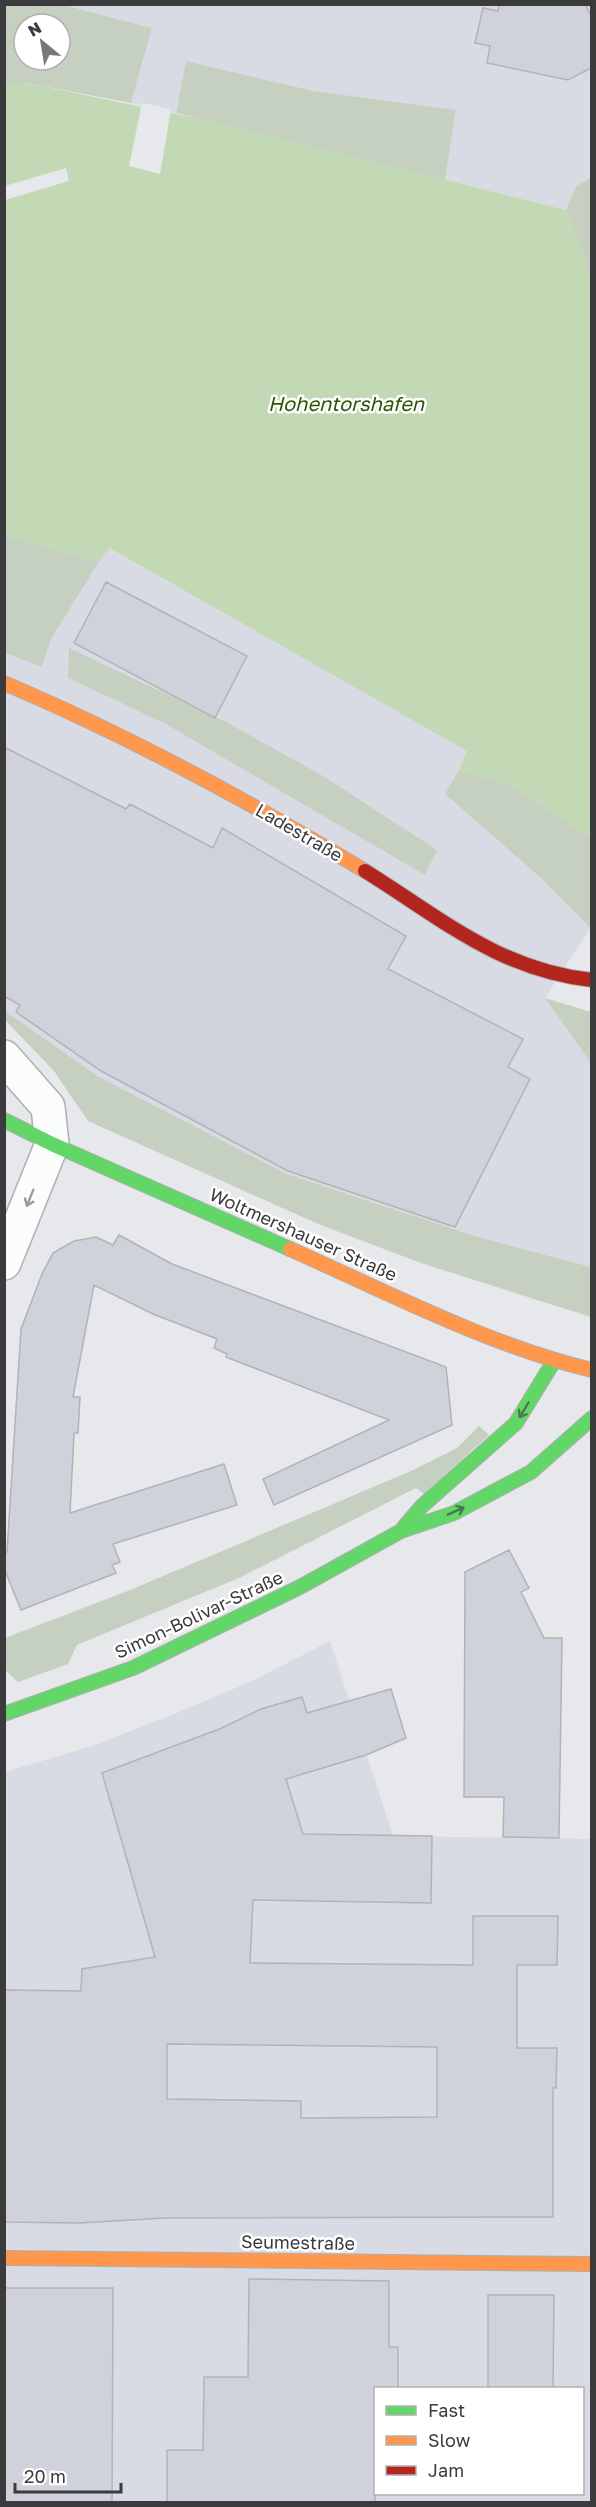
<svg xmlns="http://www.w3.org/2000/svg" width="596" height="2507" viewBox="0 0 596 2507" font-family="'Golos Text',sans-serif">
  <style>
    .built { fill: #d9dbe4; fill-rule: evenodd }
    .green { fill: #c6d0c0; fill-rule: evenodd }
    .water { fill: #c3d8b5 }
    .pier { fill: #e7e8ec }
    .building { fill: #d0d2db; stroke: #b2b3b6; stroke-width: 1.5; fill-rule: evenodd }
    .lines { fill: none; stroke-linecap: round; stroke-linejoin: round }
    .street-casing { stroke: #aeafb2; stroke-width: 36 }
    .fast-casing { stroke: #aeafb2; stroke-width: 16 }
    .slow-casing { stroke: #aeafb2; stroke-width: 16 }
    .jam-casing { stroke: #aeafb2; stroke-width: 16 }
    .street { stroke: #fbfcfc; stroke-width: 33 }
    .fast { stroke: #63d668; stroke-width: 14 }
    .slow { stroke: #ff974d; stroke-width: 14 }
    .jam { stroke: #b3261e; stroke-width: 14 }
    .oneway { stroke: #9b9c9d }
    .oneway2 { stroke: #4b794f }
    .labels { text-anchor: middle; stroke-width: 5; stroke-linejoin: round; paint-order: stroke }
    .street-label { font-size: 18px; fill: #3b3b3e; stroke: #fff }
    .water-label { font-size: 20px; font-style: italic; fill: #325306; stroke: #fff }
  </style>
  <rect width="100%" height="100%" fill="#e7e8ec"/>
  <path class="built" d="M 64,5 L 591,5 L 591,177 L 576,186 L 566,210 L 445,180 L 456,110 L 314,91 L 186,61 L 176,113 L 131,103 L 152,28 Z
    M 108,548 L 468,751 L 446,795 L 543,880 L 589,927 L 591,927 L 545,998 L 591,1063 L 591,1267 L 478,1237 L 287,1174 L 99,1077 L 5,1011 L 4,653 L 42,666 L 51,639 Z
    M 330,1641 L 393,1836 L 591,1839 L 591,2502 L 5,2502 L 5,1772 L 92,1746 L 172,1715 L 252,1681 ZM 376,2388 L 582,2388 L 582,2494 L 376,2494 Z"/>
  <path class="green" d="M 5,5 L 64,5 L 152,28 L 131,103 L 27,83 L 5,87 ZM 24,24 L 60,24 L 60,60 L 24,60 Z
    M 186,61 L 314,91 L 456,110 L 445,180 L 176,113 Z
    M 591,177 L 591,277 L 566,210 L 576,186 Z
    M 5,535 L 99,562 L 51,639 L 42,667 L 5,653 Z
    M 69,648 L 226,722 L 323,776 L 437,850 L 425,875 L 164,723 L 68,678 Z
    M 459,770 L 513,786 L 580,830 L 591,835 L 591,927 L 590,928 L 543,880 L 445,794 Z
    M 545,998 L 591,1012 L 591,1063 Z
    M 5,1011 L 99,1077 L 287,1174 L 478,1237 L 591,1267 L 591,1317 L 421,1263 L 318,1224 L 88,1121 L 54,1071 L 5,1020 Z
    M 479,1426 L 489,1435 L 424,1494 L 416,1488 L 241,1577 L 77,1645 L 68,1664 L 18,1682 L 5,1670 L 5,1638 L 130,1590 L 411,1471 L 457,1448 Z"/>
  <path class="water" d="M 27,83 L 215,122 L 566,210 L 592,277 L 591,835 L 580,830 L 513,786 L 459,770 L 467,751 L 109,548 L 99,562 L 5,535 L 4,87 Z"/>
  <path class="pier" d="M 142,103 L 171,109 L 160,174 L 129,166 Z
    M 66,168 L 69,181 L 5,200 L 5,186 Z"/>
  <path class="building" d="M 499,4 L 585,4 L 591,16 L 591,68 L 568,80 L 487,63 L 490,46 L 475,43 L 483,8 L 498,11 Z
    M 106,582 L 247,656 L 215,718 L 74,643 Z
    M 4,747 L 126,809 L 130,804 L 213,848 L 222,828 L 406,936 L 388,969 L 523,1039 L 508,1067 L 530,1079 L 455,1227 L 288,1171 L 101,1071 L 16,1012 L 20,1005 L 4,996 Z
    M 119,1235 L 172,1264 L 446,1367 L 452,1425 L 274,1505 L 263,1479 L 389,1420 L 226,1357 L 227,1354 L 214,1348 L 217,1339 L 153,1314 L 94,1285 L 73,1397 L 80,1397 L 78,1433 L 74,1433 L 70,1513 L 224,1464 L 237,1505 L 113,1544 L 120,1562 L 112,1565 L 116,1573 L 21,1610 L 4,1568 L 4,1553 L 7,1552 L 21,1329 L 42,1274 L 53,1253 L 74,1241 L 96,1237 L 113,1245 Z
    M 509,1550 L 529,1588 L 521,1592 L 544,1638 L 562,1638 L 559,1838 L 503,1837 L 504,1797 L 464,1797 L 465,1572 Z
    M 391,1689 L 406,1738 L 366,1755 L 286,1779 L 303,1834 L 432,1836 L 431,1903 L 253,1900 L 250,1963 L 473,1965 L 473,1916 L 558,1916 L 557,1965 L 517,1965 L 517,2048 L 557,2048 L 556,2088 L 553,2088 L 553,2217 L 166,2218 L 79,2223 L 4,2222 L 4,1990 L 81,1991 L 82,1969 L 155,1957 L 102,1773 L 222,1728 L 261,1709 L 302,1697 L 307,1713 ZM 167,2044 L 437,2047 L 437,2117 L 301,2118 L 301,2101 L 167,2099 Z
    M 249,2279 L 389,2281 L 389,2347 L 398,2347 L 398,2388 L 375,2388 L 375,2502 L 167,2502 L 167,2450 L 203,2450 L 204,2377 L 248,2377 Z
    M 4,2288 L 113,2288 L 112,2502 L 4,2502 Z
    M 488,2295 L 554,2295 L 553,2388 L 488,2388 Z"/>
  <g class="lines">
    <g class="street-casing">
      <path id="street" d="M 4,1057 L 48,1107 L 52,1144 L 4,1263"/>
    </g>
    <g class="fast-casing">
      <path id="fast" d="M 4,1120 L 52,1144 L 290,1249
        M 404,1527 L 422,1506 L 516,1423 L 554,1361
        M 4,1714 L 133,1668 L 300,1587 L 401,1531 L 454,1513 L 531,1472 L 592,1418"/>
    </g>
    <g class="slow-casing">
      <path id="slow" d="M 4,683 C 129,736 249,801 365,871
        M 290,1249 C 387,1292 488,1345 592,1370
        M 4,2258 L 592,2264"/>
    </g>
    <g class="jam-casing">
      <path id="jam" d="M 365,871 C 441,918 499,970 592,980"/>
    </g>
    <use href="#street" class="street"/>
    <use href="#fast" class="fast"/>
    <use href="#slow" class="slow"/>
    <use href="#jam" class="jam"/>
  </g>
  <defs><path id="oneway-shaft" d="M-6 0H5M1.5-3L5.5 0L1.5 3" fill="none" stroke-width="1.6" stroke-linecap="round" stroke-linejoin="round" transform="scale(1.5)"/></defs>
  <use class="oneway" href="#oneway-shaft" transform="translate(30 1198) rotate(112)"/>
  <g class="oneway2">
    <use href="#oneway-shaft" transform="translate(524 1410) rotate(121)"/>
    <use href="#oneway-shaft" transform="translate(456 1511) rotate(-24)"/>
  </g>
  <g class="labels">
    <g class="street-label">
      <text transform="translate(299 833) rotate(30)" y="6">Ladestraße</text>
      <text transform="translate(303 1235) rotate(24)" y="6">Woltmershauser Straße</text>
      <text transform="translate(199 1615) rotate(-25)" y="6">Simon-Bolivar-Straße</text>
      <text transform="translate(298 2243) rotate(1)" y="6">Seumestraße</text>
    </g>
    <g class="water-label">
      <text x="346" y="411">Hohentorshafen</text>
    </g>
  </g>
  <rect width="596" height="2507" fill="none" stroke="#3b3b3e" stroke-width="12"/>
  <rect x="374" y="2387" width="210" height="108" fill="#ffffff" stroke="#b1b1b2" stroke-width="1.5"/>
  <rect x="386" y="2406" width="30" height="9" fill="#63d668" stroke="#b1b1b2" stroke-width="1.5"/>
  <text x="428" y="2417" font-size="18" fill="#3b3b3e">Fast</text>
  <rect x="386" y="2436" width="30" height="9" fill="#ff974d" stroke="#b1b1b2" stroke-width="1.5"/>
  <text x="428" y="2447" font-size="18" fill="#3b3b3e">Slow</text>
  <rect x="386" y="2466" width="30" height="9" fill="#b3261e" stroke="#b1b1b2" stroke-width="1.5"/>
  <text x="428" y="2477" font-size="18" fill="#3b3b3e">Jam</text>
  <g transform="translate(42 42) rotate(330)"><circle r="28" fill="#ffffff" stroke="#b1b1b2" stroke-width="1.5"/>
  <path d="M0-4.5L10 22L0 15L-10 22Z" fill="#77787b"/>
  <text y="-9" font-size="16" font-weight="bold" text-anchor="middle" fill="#3b3b3e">N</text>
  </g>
  <path d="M15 2483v9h106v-9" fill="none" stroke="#3b3b3e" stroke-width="3"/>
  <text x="24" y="2483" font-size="18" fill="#3b3b3e" stroke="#ffffff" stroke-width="4.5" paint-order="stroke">20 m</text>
</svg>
